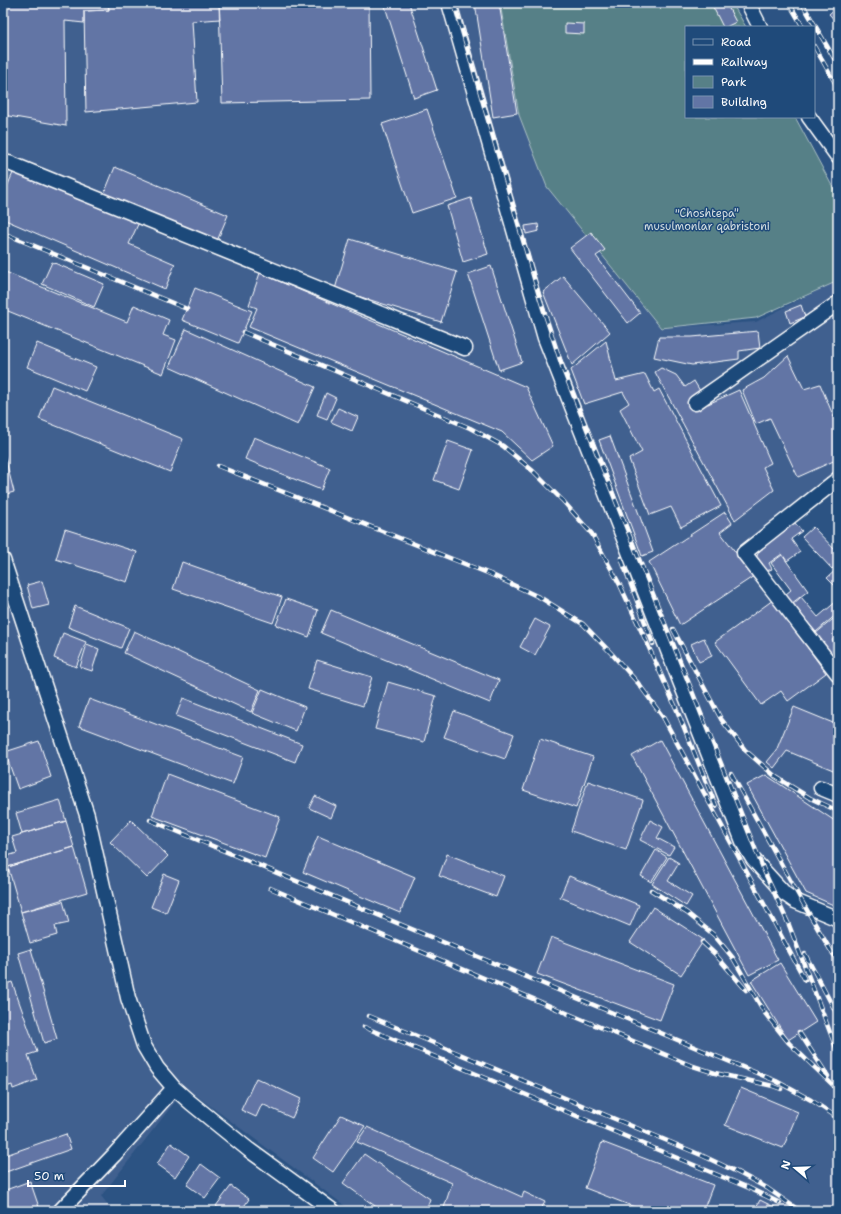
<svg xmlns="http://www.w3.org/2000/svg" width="841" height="1214" viewBox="0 0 841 1214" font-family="'Shantell Sans',sans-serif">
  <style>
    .built { fill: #40608f }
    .green { fill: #578087; stroke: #abc0c3 }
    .building { fill: #6275a5; stroke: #fff }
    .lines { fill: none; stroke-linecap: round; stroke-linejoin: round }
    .minor-casing { stroke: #fff; stroke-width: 17 }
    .minor { stroke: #1f4a7a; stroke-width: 14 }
    .rail-casing { stroke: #fff; stroke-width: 4.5 }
    .rail { stroke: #1f4a7a; stroke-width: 3; stroke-dasharray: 9; stroke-linecap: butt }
    .labels { text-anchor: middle; stroke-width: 3; stroke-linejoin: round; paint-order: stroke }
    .park-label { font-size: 11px; fill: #d5dfe1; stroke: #1f4a7a }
  </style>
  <rect width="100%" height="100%" fill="#2c5383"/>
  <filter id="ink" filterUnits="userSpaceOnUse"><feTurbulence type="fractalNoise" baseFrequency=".025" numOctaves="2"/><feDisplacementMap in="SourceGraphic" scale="8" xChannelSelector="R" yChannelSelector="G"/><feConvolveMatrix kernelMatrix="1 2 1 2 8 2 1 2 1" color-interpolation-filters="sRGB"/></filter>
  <g filter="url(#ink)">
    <path class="built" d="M 3,3 L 500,3 L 519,115 L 661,328 L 756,322 L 838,280 L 838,468 L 746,546 L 827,672 L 838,681 L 838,1211 L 352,1211 L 186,1088 L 101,1196 L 113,1211 L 3,1211 Z"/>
    <path class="green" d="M 500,3 L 732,3 L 746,27 L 686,27 L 686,117 L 795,117 L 838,197 L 838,281 L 756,318 L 661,328 L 547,187 L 519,115 Z"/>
    <path class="building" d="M 3,3 L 108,3 L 109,10 L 84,11 L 84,23 L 65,21 L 66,126 L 3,115 Z
      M 108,3 L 219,3 L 220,19 L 192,21 L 197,102 L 86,112 L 84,11 L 109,10 Z
      M 219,3 L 369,3 L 370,100 L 222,103 Z
      M 384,3 L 409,3 L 437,90 L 414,98 Z
      M 475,3 L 499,3 L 517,113 L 493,117 Z
      M 711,3 L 726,3 L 736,22 L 726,27 L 723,27 Z
      M 838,6 L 838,24 L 829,14 Z
      M 565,23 L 584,24 L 584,34 L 565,33 Z
      M 427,109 L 457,198 L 412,213 L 382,124 Z
      M 16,166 L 140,220 L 129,244 L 175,264 L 165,289 L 3,219 L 3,196 Z
      M 115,167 L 228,215 L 217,241 L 104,194 Z
      M 471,198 L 488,254 L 463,262 L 447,206 Z
      M 538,224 L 539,231 L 526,234 L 525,226 Z
      M 591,232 L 605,250 L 596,256 L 640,313 L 628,323 L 570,248 Z
      M 350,239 L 457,272 L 441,322 L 335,289 Z
      M 52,262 L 104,284 L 94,307 L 42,284 Z
      M 491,266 L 522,362 L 499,370 L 468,274 Z
      M 3,271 L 127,322 L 134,305 L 169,320 L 163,335 L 176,340 L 163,374 L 3,309 Z
      M 260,273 L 526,387 L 553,446 L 532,460 L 502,432 L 249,327 L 257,308 L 249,305 Z
      M 563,276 L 610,332 L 572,365 L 543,292 Z
      M 195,288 L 252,311 L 238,343 L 182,320 Z
      M 801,305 L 805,317 L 790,323 L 786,311 Z
      M 186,329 L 315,387 L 298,425 L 169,367 Z
      M 758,331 L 760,348 L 739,351 L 739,359 L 692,365 L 654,357 L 659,337 L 692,337 Z
      M 606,341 L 616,381 L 645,374 L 654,392 L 659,389 L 721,506 L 681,527 L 671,507 L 650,515 L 629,459 L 642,452 L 620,409 L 629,403 L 623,392 L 584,404 L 571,370 Z
      M 37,343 L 96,367 L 85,391 L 27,367 Z
      M 788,356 L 804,389 L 820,384 L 838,427 L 838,459 L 798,477 L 770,418 L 756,424 L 742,390 L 764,378 Z
      M 661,368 L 676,375 L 685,387 L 694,381 L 708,404 L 739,390 L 771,463 L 763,467 L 774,490 L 735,520 L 655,372 Z
      M 52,386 L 183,439 L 170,472 L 39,419 Z
      M 326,393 L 336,398 L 327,419 L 317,415 Z
      M 338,408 L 358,417 L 352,431 L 331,422 Z
      M 610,436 L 653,552 L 642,556 L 599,440 Z
      M 254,437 L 330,468 L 321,490 L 245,459 Z
      M 448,441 L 473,450 L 459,489 L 434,480 Z
      M 4,453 L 14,492 L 3,495 L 3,454 Z
      M 725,512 L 732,523 L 720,532 L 754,576 L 680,625 L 649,562 Z
      M 794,522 L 802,531 L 791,539 L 800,552 L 787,561 L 782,554 L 769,563 L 772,569 L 764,572 L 756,558 L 761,547 Z
      M 813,527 L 838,553 L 838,563 L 832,569 L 802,537 Z
      M 65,529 L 137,552 L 127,582 L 56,559 Z
      M 782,555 L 808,591 L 787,607 L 781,598 L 791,590 L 771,563 Z
      M 182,562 L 282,597 L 273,623 L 173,589 Z
      M 838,568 L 838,589 L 827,578 Z
      M 42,581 L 49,605 L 33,609 L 27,585 Z
      M 801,597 L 818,617 L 838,600 L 838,613 L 816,632 L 792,605 Z
      M 286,599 L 318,610 L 309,637 L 276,625 Z
      M 773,600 L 826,673 L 788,701 L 781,691 L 761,705 L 715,642 Z
      M 75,606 L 129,628 L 121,648 L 68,627 Z
      M 331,610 L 499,680 L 490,703 L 321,633 Z
      M 838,615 L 838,635 L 832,640 L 838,647 L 838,662 L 815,634 Z
      M 535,619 L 550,627 L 535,655 L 520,647 Z
      M 134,631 L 260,690 L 251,712 L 124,653 Z
      M 63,633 L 86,642 L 76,667 L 54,658 Z
      M 704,638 L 712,656 L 699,662 L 691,644 Z
      M 87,644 L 99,649 L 92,671 L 80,667 Z
      M 317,660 L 372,677 L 363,706 L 308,689 Z
      M 388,682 L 436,696 L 424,742 L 375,729 Z
      M 262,689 L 305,707 L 296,731 L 252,713 Z
      M 183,698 L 302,744 L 295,762 L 176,716 Z
      M 89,699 L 243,757 L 233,784 L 79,726 Z
      M 794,707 L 838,725 L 838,772 L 787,751 L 774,768 L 767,762 L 776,751 Z
      M 454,711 L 514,734 L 505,759 L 444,737 Z
      M 540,739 L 593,757 L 576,808 L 523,790 Z
      M 660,740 L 778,960 L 749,975 L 632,756 Z
      M 39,741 L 51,777 L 18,789 L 5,752 Z
      M 167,774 L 280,817 L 265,858 L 152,816 Z
      M 766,775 L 838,823 L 838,907 L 806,893 L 747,785 Z
      M 588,781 L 643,800 L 626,850 L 571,831 Z
      M 315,796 L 336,806 L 331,818 L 309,808 Z
      M 60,800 L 66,821 L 22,834 L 16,813 Z
      M 131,820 L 168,856 L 147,878 L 110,842 Z
      M 650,820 L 663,827 L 657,838 L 674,847 L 669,855 L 640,840 Z
      M 66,821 L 74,847 L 8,867 L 9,871 L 3,873 L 3,854 L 4,857 L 17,853 L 12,837 Z
      M 318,836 L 415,877 L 400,913 L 303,872 Z
      M 74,847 L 87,892 L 21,912 L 8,867 Z
      M 656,850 L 667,857 L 651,882 L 641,876 Z
      M 447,854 L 504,876 L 496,897 L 439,876 Z
      M 669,857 L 679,863 L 668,881 L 692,896 L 686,906 L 652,884 Z
      M 164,874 L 179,880 L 166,913 L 151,907 Z
      M 569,876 L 639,905 L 630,926 L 560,897 Z
      M 63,901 L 69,923 L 55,926 L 57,935 L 30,943 L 21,912 Z
      M 653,907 L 704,940 L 681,975 L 630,942 Z
      M 551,937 L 674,984 L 660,1020 L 537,974 Z
      M 31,949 L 57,1039 L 44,1043 L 18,953 Z
      M 780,963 L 816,1022 L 788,1040 L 751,981 Z
      M 12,982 L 37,1052 L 28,1055 L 37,1080 L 13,1089 L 12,1085 L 3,1088 L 3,985 Z
      M 256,1078 L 301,1099 L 292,1118 L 262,1104 L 256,1117 L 241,1110 Z
      M 741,1088 L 798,1112 L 783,1148 L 725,1125 Z
      M 341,1115 L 365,1126 L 333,1172 L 313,1158 Z
      M 367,1127 L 522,1197 L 524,1192 L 545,1202 L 540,1211 L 443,1211 L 452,1183 L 357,1142 Z
      M 66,1134 L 71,1149 L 3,1173 L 3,1156 Z
      M 602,1142 L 713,1185 L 703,1211 L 645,1211 L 585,1188 Z
      M 171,1143 L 189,1156 L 175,1177 L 157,1164 Z
      M 364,1154 L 430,1199 L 427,1207 L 433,1211 L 382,1211 L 343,1183 Z
      M 201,1164 L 220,1178 L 205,1198 L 187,1185 Z
      M 30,1181 L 40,1210 L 3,1211 L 3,1191 Z
      M 231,1186 L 249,1199 L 241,1211 L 222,1211 L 216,1206 Z
      M 760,1200 L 782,1211 L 754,1211 Z"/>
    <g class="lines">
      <g class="minor-casing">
        <path id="minor" d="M 449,3 L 545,338 L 744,844 L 753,859 L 785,894 L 795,901 L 838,919
          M 748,3 L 760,27
          M 809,117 L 838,157
          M 3,164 L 9,163 L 465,348
          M 695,403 L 838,303
          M 838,479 L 744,553 L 838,674
          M 3,560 L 87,815 L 128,998 L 144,1046 L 157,1068 L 174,1088 L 191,1103 L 249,1150 L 333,1211
          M 821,788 L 838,795
          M 60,1211 L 114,1155 L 174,1088"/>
      </g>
      <use href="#minor" class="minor"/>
      <g class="rail-casing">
        <path id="rail" d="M 454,3 L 540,299 L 564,372 L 765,873 L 789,925 L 838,1053
          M 789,3 L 803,27
          M 802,3 L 838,65
          M 814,46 L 838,88
          M 8,235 L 187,309
          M 243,332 L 470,428 L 503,446 L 533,471 L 563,501 L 592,534 L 620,585 L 646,641 L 676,708 L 716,806
          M 218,466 L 490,574 L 541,598 L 583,624 L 611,653 L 638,683 L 663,717 L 805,980
          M 621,558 L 653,644
          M 673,629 L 721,719 L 745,750 L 776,777 L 810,798 L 838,811
          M 731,773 L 804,905 L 831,951 L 838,960
          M 150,820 L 776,1081 L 811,1100 L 838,1118
          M 270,888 L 690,1065 L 715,1073 L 773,1086 L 781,1089
          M 651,890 L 687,913 L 714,935 L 733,958 L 764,1012 L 789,1043 L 838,1090
          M 702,942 L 715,954 L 746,990
          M 805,954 L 838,1016
          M 369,1016 L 701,1155 L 737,1172 L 767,1188 L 800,1211
          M 364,1027 L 749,1188 L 780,1203
          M 799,1032 L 828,1076"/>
      </g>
      <use href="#rail" class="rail"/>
    </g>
  </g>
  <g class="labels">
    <g class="park-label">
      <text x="707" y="217">"Choshtepa"<tspan x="707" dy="13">musulmonlar qabristoni</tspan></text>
    </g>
  </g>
  <rect width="841" height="1214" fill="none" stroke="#1f4a7a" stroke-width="16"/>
  <rect x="8" y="8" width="825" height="1198" fill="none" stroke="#fff" stroke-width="1.5" filter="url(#ink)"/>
  <rect x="685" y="26" width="130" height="92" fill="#1f4a7a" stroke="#7992af"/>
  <rect x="693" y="39" width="20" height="6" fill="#1f4a7a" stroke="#7992af"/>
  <text x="721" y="46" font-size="12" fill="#ffffff">Road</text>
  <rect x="693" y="59" width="20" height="6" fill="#ffffff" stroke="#7992af"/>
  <text x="721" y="66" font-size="12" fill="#ffffff">Railway</text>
  <rect x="693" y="76" width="20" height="12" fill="#578087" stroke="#7992af"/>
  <text x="721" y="86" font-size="12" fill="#ffffff">Park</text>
  <rect x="693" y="96" width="20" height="12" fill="#6275a5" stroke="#7992af"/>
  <text x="721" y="106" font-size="12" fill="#ffffff">Building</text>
  <g transform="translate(795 1168) rotate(289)" stroke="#1f4a7a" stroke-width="3" paint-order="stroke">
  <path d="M0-3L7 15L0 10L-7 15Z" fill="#ffffff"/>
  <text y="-6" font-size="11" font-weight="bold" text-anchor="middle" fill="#ffffff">N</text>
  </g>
  <path d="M28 1180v6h97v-6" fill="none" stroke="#ffffff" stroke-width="2"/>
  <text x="34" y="1180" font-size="12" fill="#ffffff" stroke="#1f4a7a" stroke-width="3" paint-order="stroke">50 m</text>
</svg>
